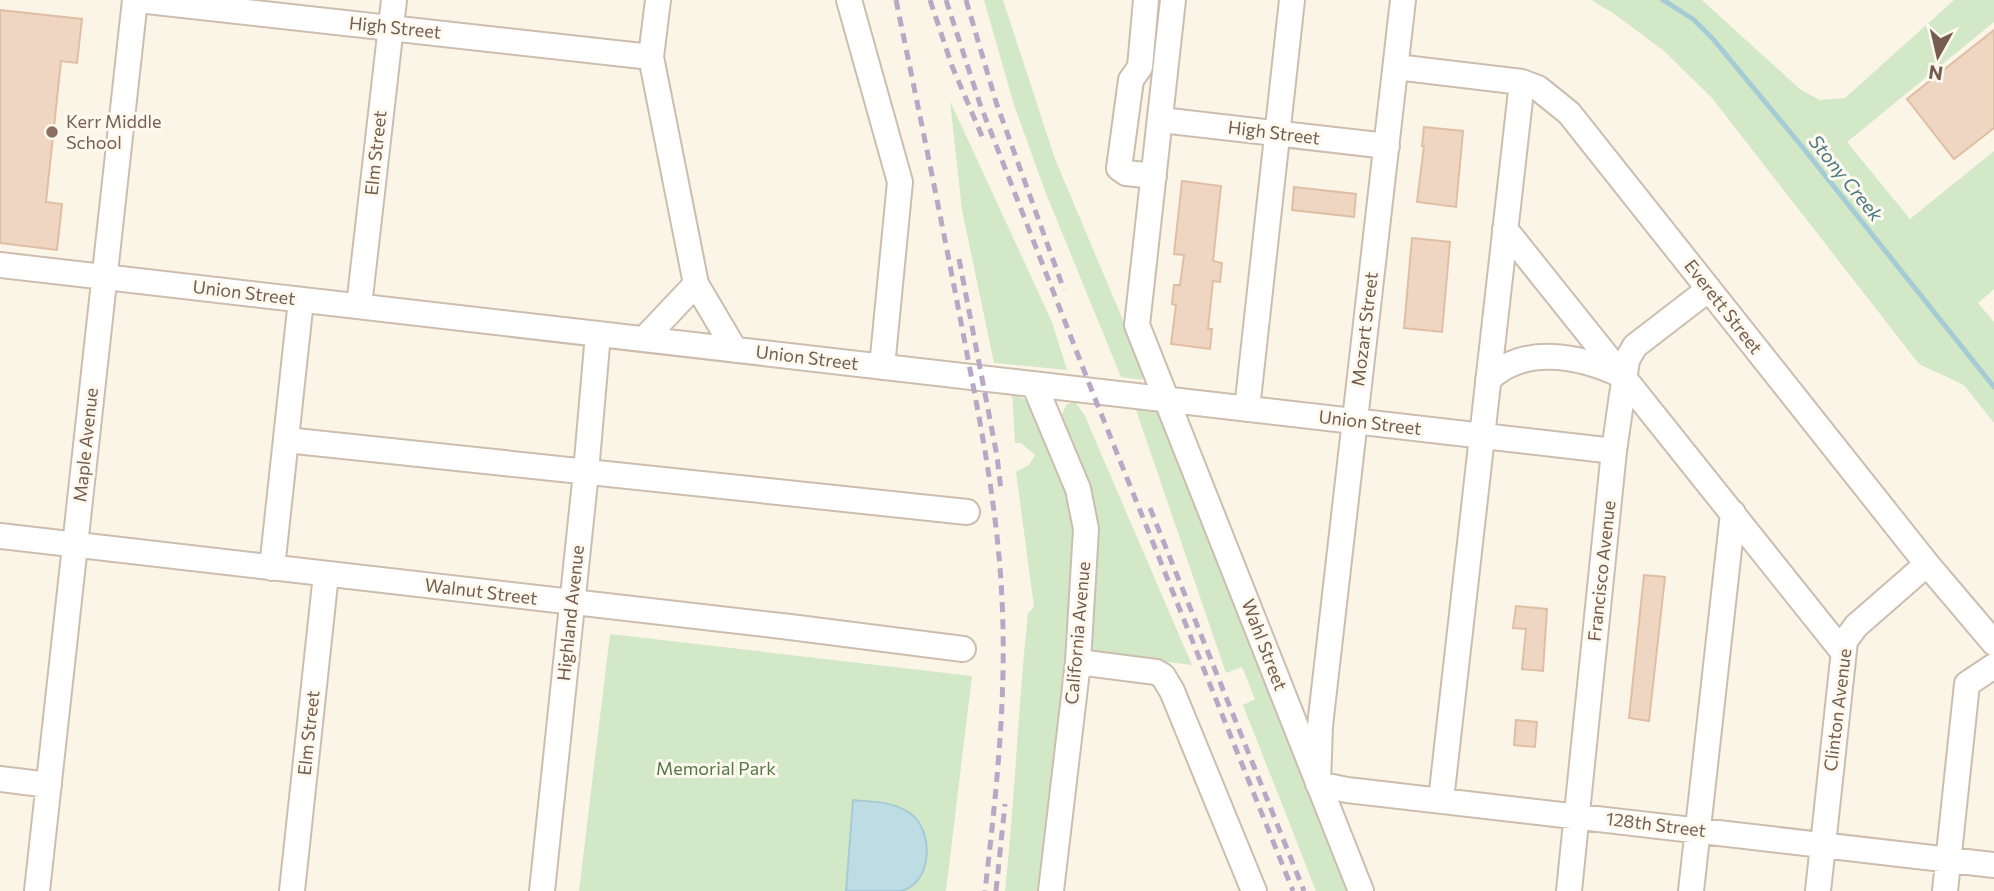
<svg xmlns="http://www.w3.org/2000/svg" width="1994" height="891" viewBox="0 0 1994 891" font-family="Commissioner,sans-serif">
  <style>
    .green { fill: #d3e8c7 }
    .water { fill: #bedce4; stroke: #a5cbd5; stroke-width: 2 }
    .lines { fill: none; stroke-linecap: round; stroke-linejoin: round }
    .stream { stroke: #a5cbd5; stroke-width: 5 }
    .building { fill: #efd6c2; stroke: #e0bea3; stroke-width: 2 }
    .minor-casing { stroke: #ccbdaf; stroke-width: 28 }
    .minor { stroke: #fff; stroke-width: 24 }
    .rail { stroke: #b8a7c5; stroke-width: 5; stroke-dasharray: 10 7; stroke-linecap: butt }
    .education-dot { fill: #8d6e63; stroke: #fef9ef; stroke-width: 2.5 }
    .labels { text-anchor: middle; stroke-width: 6; stroke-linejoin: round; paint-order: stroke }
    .street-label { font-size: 18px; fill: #745d4e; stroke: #fef9ef }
    .education-label { font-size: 18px; fill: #785e54; stroke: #fef9ef; text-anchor: start }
    .park-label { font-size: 18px; fill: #537846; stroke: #fef9ef }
    .water-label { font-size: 19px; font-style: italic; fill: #497885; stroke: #fef9ef }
  </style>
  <rect width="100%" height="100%" fill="#fbf5e8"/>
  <path class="green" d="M 984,0 L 1003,0 L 1055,159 L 1144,370 L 1142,380 L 1121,377 L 1045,191 L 1014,105 Z
    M 1591,0 L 1702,0 L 1801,90 L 1820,100 L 1845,98 L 1954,0 L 1994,0 L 1994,22 L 1847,142 L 1910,219 L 1994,151 L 1994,289 L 1978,303 L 1994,322 L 1994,423 L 1964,385 L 1919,364 L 1712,98 L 1664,51 L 1613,13 Z
    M 950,101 L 1052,322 L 1067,370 L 994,363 L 962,210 Z
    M 1012,393 L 1029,401 L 1074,510 L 1071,632 L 1067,639 L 1037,891 L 1005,891 C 1015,799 1018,706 1028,613 L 1034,607 L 1016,472 L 1029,465 L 1035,455 L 1021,443 L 1015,443 Z
    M 1075,402 L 1084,414 L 1192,665 L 1096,653 L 1091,648 L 1089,635 L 1099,539 L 1095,514 L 1062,414 L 1067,404 Z
    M 1135,407 L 1156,409 L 1163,416 L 1350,891 L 1316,891 L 1243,705 L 1255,699 L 1242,667 L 1226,673 Z
    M 610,634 L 972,676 L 946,891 L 579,891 Z"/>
  <path class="water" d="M 853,800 C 873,802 894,801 911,814 C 934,831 933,883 901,891 C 888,891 860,891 846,891 Z"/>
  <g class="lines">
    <path class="stream" d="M 1663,0 L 1693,19 L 1713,39 L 1800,144 L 1994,387"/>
  </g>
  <path class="building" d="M 0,10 L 82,19 L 77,63 L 61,61 L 46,202 L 62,204 L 57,250 L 0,243 Z
    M 1994,30 L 1994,128 L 1954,159 L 1907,99 Z
    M 1424,127 L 1463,131 L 1456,207 L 1417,202 L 1424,146 L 1422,146 Z
    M 1182,181 L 1221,186 L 1213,261 L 1222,263 L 1220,282 L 1213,281 L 1208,329 L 1212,329 L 1210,349 L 1171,344 L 1176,305 L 1172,304 L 1174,285 L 1180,285 L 1184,255 L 1174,254 Z
    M 1294,187 L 1356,194 L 1354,217 L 1292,210 Z
    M 1412,238 L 1450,242 L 1442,332 L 1404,328 Z
    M 1644,575 L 1665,577 L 1649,721 L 1629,718 Z
    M 1516,606 L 1547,609 L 1543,671 L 1522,669 L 1526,629 L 1513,628 Z
    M 1516,720 L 1537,722 L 1535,747 L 1514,745 Z"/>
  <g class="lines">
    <g class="minor-casing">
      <path id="minor" d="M 138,0 L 651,57
        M 658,0 L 651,57 L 696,284 L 735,350
        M 849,0 L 900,182 L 882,367
        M 1146,0 L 1140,67 L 1131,80 L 1119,168 L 1126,173 L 1154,176
        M 1173,0 L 1137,325 L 1361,891
        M 1403,0 L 1320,726 L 1318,784 L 1347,790 L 1994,865
        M 1396,67 L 1522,82 L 1538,88 L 1569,113 L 1927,564 L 1994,643
        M 1161,120 L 1387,146
        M 1505,229 L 1843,652
        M 0,265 L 1614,451
        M 359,306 L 394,0
        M 644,339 L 696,284
        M 1488,380 C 1524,344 1580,356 1621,375
        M 1034,384 L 1078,489 L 1086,529 L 1078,662 L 1051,891
        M 1247,409 L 1292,0
        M 286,440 L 967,512
        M 0,536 L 790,627 L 963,649
        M 272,568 L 301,300
        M 1078,662 L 1156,672 L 1163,676 L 1172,691 L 1254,891
        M 0,779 L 49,785
        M 1441,800 L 1522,82
        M 37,891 L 135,0
        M 292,891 L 326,574
        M 542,891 L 586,472 L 598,334
        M 1569,891 L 1614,451 L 1627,360 L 1635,346 L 1709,289
        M 1691,891 L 1733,513
        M 1818,891 L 1845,641 L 1856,626 L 1927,564
        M 1945,891 L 1967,684 L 1994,666"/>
    </g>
    <use href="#minor" class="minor"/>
    <path class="rail" d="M 896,0 C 919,111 942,222 963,333 C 980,421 998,510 1002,600 C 1007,697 996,795 985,891
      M 930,0 L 952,66 L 984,141
      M 946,0 L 980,104 L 1092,391 L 1293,891
      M 966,0 L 996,102 L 1064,290
      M 959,259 L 997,456 L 1001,490
      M 1150,508 L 1304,891
      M 996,891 L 1005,804"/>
  </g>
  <circle class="education-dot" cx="52" cy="132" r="7"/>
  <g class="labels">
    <g class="street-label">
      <text transform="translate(395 28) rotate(6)" y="6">High Street</text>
      <text transform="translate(1274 133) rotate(7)" y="6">High Street</text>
      <text transform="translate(376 153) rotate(-84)" y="6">Elm Street</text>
      <text transform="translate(244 293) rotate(7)" y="6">Union Street</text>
      <text transform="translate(1723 307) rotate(52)" y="6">Everett Street</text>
      <text transform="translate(1365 329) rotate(-83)" y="6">Mozart Street</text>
      <text transform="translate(807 358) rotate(7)" y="6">Union Street</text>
      <text transform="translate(1370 423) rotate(7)" y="6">Union Street</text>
      <text transform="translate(86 445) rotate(-84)" y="6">Maple Avenue</text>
      <text transform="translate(1602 571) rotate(-84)" y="6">Francisco Avenue</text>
      <text transform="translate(481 592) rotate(7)" y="6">Walnut Street</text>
      <text transform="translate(571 613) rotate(-84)" y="6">Highland Avenue</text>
      <text transform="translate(1078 633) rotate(-85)" y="6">California Avenue</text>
      <text transform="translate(1264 645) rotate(69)" y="6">Wahl Street</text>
      <text transform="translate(1838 710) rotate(-83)" y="6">Clinton Avenue</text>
      <text transform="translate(309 733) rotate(-84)" y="6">Elm Street</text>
      <text transform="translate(1656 825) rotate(7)" y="6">128th Street</text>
    </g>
    <g class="education-label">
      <text x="66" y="128">Kerr Middle<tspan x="66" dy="21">School</tspan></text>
    </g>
    <g class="park-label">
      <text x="716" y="775">Memorial Park</text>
    </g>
    <g class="water-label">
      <text transform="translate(1846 178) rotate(51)" y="7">Stony Creek</text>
    </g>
  </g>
  <g transform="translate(1938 56) rotate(188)" stroke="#fef9ef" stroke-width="5" paint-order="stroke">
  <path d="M0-5L12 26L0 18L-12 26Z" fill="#745d4e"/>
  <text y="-10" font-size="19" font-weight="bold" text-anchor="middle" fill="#745d4e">N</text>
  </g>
</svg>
